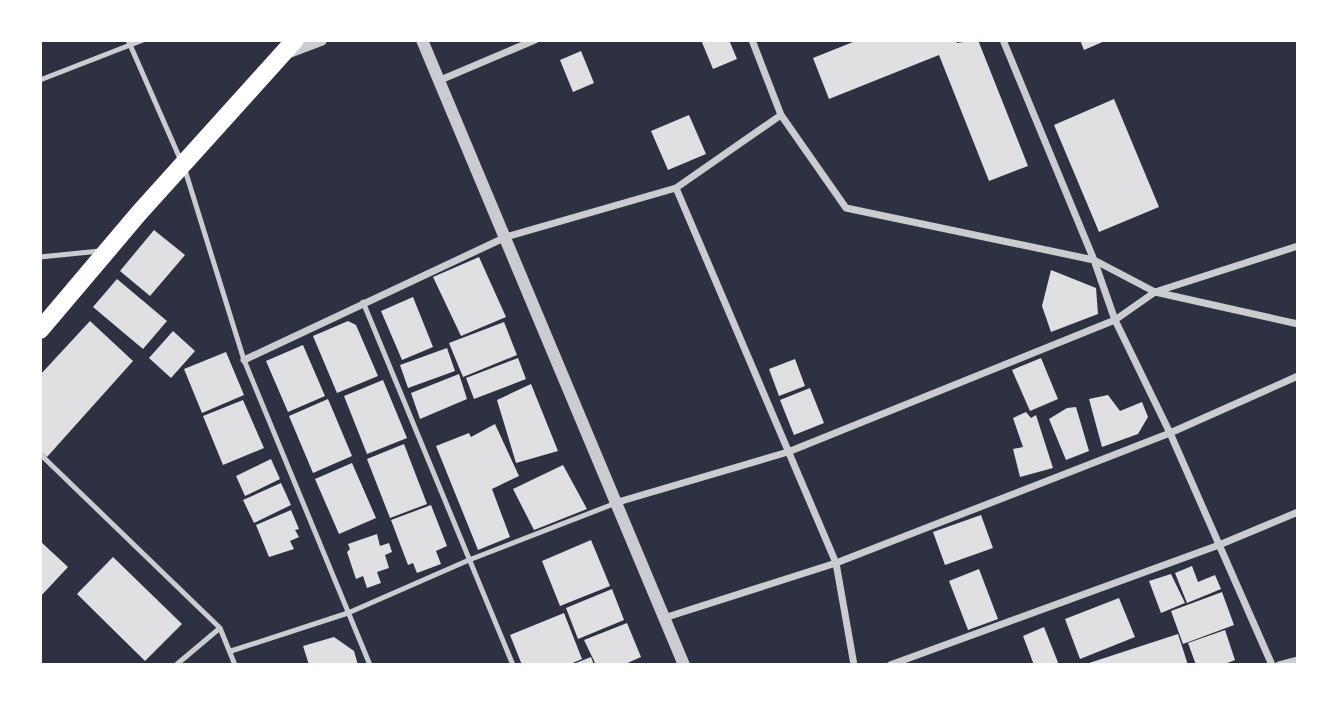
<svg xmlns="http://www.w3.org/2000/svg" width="1338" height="705" viewBox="0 0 1338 705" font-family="'Archivo Narrow',sans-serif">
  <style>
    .building { fill: #e0e0e3 }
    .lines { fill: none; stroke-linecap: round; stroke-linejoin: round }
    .service { stroke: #caccd0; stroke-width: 5 }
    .minor { stroke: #caccd0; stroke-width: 7 }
    .tertiary { stroke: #caccd0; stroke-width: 12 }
    .primary { stroke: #fff; stroke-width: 18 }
  </style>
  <rect width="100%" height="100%" fill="#2d3142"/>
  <path class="building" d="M 701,40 L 729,40 L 737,59 L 713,69 Z
    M 858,40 L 956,40 L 957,43 L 978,40 L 1028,166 L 989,181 L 939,55 L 829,99 L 813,58 Z
    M 1080,40 L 1107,40 L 1084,50 Z
    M 581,51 L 594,83 L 573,92 L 560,60 Z
    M 1114,99 L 1159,207 L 1099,232 L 1054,125 Z
    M 689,115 L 706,154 L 668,170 L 651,131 Z
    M 154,230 L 185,255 L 150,296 L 120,271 Z
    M 479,257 L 506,317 L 461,336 L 433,277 Z
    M 1051,270 L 1096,288 L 1098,314 L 1051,332 L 1042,306 Z
    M 117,279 L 167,321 L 143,349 L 93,307 Z
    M 413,297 L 433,347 L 402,360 L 381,311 Z
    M 90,321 L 133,361 L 47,457 L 40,451 L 40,375 Z
    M 348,321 L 356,325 L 378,376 L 337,393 L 313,336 Z
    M 504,322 L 517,355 L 463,377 L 449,343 Z
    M 173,331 L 195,351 L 171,378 L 149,358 Z
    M 303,345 L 325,396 L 288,412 L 266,361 Z
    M 447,348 L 455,371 L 408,388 L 400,365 Z
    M 226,352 L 244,395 L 202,413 L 184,369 Z
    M 518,358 L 526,379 L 474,399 L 466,378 Z
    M 1041,358 L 1058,399 L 1030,411 L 1012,370 Z
    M 795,359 L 805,386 L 779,396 L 769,369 Z
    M 459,374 L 467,399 L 420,419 L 411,393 Z
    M 383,380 L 407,438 L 367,454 L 344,396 Z
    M 531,384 L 558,451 L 516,463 L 497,400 Z
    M 810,388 L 824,423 L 794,435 L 780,400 Z
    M 1108,395 L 1120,411 L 1142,402 L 1148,417 L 1138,434 L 1102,447 L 1089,399 Z
    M 328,399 L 352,456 L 313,473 L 289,416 Z
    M 243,400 L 264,448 L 223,465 L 203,416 Z
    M 1076,407 L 1089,451 L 1066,460 L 1049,419 L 1067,408 Z
    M 1026,412 L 1031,418 L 1036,415 L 1053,468 L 1020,477 L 1013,449 L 1023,447 L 1013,418 Z
    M 495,424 L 519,476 L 492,489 L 510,537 L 478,550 L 436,446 L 469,433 L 471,437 Z
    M 404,444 L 427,504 L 390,518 L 367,459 Z
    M 271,459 L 280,479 L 245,496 L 236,476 Z
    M 352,463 L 376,518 L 339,534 L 315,479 Z
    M 563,465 L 587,509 L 534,530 L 513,489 Z
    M 281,483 L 291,505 L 254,523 L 243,500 Z
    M 431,505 L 447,546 L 436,551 L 441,564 L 417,573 L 413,563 L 408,565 L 391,520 Z
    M 291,510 L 299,529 L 295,530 L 299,537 L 290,541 L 294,549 L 269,557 L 256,525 Z
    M 981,515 L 993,548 L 945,565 L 933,532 Z
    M 377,534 L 380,546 L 389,543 L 392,552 L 385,555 L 389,568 L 377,572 L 381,583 L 367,588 L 363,576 L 356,579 L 347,552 L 350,549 L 348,544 Z
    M 591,540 L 610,586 L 560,606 L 542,561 Z
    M 40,541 L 68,567 L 40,597 Z
    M 113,557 L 182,624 L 145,661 L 77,594 Z
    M 1192,566 L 1198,582 L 1215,575 L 1221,589 L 1187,603 L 1175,573 Z
    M 979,569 L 998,619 L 968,630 L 949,581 Z
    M 1171,574 L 1185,603 L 1161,613 L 1149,581 Z
    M 612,589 L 624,620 L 578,639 L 566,608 Z
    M 1222,592 L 1234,625 L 1183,644 L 1171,611 Z
    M 1119,598 L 1135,637 L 1080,659 L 1065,619 Z
    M 564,613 L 582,659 L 568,665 L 522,665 L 510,635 Z
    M 627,623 L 641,657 L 623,665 L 596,665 L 584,640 Z
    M 1044,627 L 1059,665 L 1034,665 L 1023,636 Z
    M 1225,630 L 1235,660 L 1222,665 L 1196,665 L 1188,643 Z
    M 1178,634 L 1188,665 L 1086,665 L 1086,664 Z
    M 334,637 L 354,651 L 358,665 L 309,665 L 303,646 Z
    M 591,657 L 594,665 L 571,665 Z"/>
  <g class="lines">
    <path class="service" d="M 128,40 L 181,161
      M 40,80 L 143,40
      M 185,170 L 244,360 L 370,665
      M 40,257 L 100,251
      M 363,302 L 513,665
      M 40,454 L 220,628 L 235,665
      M 231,651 L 348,613 L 469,560 L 616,503
      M 176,665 L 220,628"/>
    <path class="minor" d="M 752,40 L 781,115 L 846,208 L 1094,260 L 1155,292 L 1298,324
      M 1003,40 L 1094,260 L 1115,320 L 1170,433 L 1272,665
      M 438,81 L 535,40
      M 676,188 L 836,563 L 854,665
      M 244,360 L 506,237 L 676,188 L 781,115
      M 618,502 L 788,452 L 1115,320 L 1155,292 L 1298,246
      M 664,618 L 836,563 L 1170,433 L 1298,376
      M 890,665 L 1219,545 L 1298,512
      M 1279,665 L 1298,660"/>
    <path class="tertiary" d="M 422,40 L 684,665
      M 284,54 L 321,40"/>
    <path class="primary" d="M 40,330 L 139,213 L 295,40"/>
  </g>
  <rect width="1338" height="705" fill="none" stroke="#ffffff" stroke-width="84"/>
</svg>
